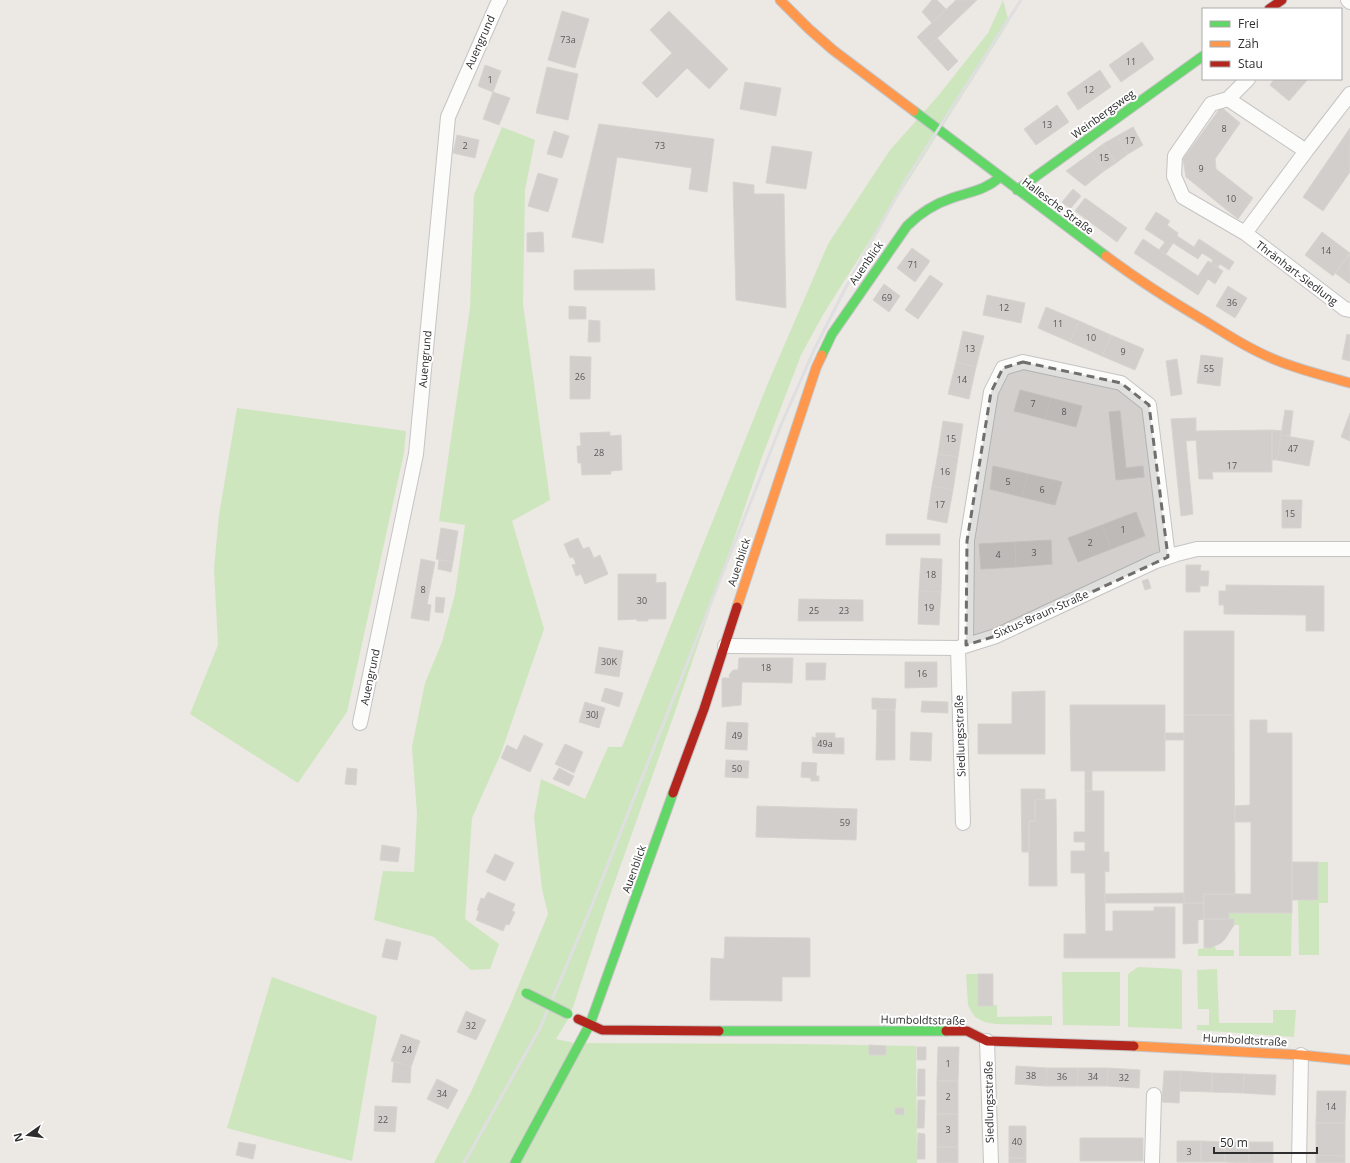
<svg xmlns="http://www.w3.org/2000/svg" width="1350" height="1163" viewBox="0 0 1350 1163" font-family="'Open Sans',sans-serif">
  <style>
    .green { fill: #cee6be }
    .building { fill: #d1cecb; stroke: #d7d4d0 }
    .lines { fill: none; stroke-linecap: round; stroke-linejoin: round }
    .street-casing { stroke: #c5c4c5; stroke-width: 16 }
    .fast-casing { stroke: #c5c4c5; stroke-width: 11 }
    .slow-casing { stroke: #c5c4c5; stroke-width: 11 }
    .jam-casing { stroke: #c5c4c5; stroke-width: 11 }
    .street { stroke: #fcfcfb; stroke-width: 14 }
    .fast { stroke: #63d668; stroke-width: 9 }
    .slow { stroke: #ff974d; stroke-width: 9 }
    .jam { stroke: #b3261e; stroke-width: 9 }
    .rail { stroke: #dfdfe1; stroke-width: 3 }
    .fast-bridge-casing { stroke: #c5c4c5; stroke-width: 11; stroke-linecap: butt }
    .fast-bridge { stroke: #63d668; stroke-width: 9 }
    .marked { fill: #706f6e; fill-opacity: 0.2; stroke: #706f6e; stroke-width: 3; stroke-dasharray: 8 5; stroke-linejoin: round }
    .labels { text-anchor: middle; stroke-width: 4; stroke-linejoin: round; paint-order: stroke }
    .number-label { font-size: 9px; fill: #585857 }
    .street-label { font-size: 11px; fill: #2e2e2e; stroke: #fff }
  </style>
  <rect width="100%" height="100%" fill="#ece8e4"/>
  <path class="green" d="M 1003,0 L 1009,22 L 824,313 L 801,355 L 762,457 L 675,712 L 607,904 L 570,1016 L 556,1039 L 574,1043 L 802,1044 L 916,1046 L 917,1163 L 434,1163 L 471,1092 L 510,1006 L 548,914 L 542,889 L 534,817 L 541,779 L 585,799 L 608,747 L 622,747 L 768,383 L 828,244 L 890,150 L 938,96 L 988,33 Z
    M 502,127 L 535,140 L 525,190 L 523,304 L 550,500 L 512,521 L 544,629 L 501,753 L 472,818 L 465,919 L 499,944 L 490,969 L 471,970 L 434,937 L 374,920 L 383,871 L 414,872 L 417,814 L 412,747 L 425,683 L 442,642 L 455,594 L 465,525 L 439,521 L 470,308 L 474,195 Z
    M 237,408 L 406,431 L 404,453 L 347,712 L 298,783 L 190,714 L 218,645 L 214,569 L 219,515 Z
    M 1318,862 L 1328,862 L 1328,903 L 1319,903 L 1319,955 L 1299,955 L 1298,900 L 1318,900 Z
    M 1229,913 L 1292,913 L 1291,956 L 1239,956 L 1239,925 L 1234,925 L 1234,919 L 1229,919 Z
    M 1215,946 L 1216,950 L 1234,950 L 1234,956 L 1198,956 L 1198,949 L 1210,948 Z
    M 1138,967 L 1179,969 L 1182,971 L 1182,1029 L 1128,1027 L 1128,974 Z
    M 1217,969 L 1219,1023 L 1273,1023 L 1273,1010 L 1296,1010 L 1294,1037 L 1197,1030 L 1197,1025 L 1209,1025 L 1209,1009 L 1198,1009 L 1197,970 Z
    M 1062,972 L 1120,972 L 1120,1026 L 1063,1025 Z
    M 966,974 L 978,974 L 978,1006 L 997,1005 L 997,1017 L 1052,1016 L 1052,1025 L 995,1024 L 984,1022 L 975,1017 L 971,1011 L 968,1005 Z
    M 272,977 L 377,1016 L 352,1161 L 227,1128 Z"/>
  <path class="building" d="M 932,0 L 937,0 L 946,9 L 932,23 L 922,12 Z
    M 956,0 L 977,0 L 927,48 L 917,37 Z
    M 562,11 L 589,19 L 575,68 L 548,60 Z
    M 669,11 L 728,69 L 709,89 L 687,68 L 657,98 L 642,83 L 672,53 L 650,30 Z
    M 937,38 L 958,61 L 948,71 L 927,48 Z
    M 1142,42 L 1154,59 L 1121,82 L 1109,65 Z
    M 485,65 L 501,71 L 493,92 L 478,86 Z
    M 547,67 L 578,74 L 568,120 L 536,113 Z
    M 1100,70 L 1111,87 L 1078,110 L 1067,93 Z
    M 1274,79 L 1308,79 L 1289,101 L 1270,85 Z
    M 745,82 L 781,88 L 776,116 L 740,109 Z
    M 493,92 L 510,98 L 499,125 L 483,119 Z
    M 1057,105 L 1069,122 L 1036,145 L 1024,129 Z
    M 1221,107 L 1240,123 L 1215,159 L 1216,169 L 1253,198 L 1238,219 L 1186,177 L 1183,159 Z
    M 599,124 L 714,139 L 707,192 L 689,189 L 692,168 L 617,157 L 603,243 L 572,237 Z
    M 1133,127 L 1143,145 L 1128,154 L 1117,136 Z
    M 1350,128 L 1350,172 L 1323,211 L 1303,197 Z
    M 554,131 L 569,136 L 562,158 L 547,154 Z
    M 457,135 L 479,140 L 475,158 L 453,153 Z
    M 1117,136 L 1128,154 L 1116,163 L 1103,144 Z
    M 1103,144 L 1116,163 L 1104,171 L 1091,153 Z
    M 772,146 L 812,152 L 806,189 L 766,183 Z
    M 1091,153 L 1104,171 L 1085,186 L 1066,171 Z
    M 538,173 L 558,179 L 548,212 L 528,206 Z
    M 733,182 L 754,185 L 754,194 L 784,194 L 786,308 L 736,300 Z
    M 1073,189 L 1081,196 L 1070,209 L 1062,202 Z
    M 1085,198 L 1127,228 L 1117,242 L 1075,211 Z
    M 1156,212 L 1170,221 L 1167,225 L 1178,233 L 1177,236 L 1194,247 L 1199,239 L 1234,262 L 1229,270 L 1220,264 L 1218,267 L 1211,263 L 1213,260 L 1202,253 L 1198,259 L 1173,243 L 1166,254 L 1159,250 L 1165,242 L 1145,229 Z
    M 543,232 L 544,252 L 527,252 L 527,233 Z
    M 1322,232 L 1350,253 L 1333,276 L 1305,255 Z
    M 1143,239 L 1198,276 L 1208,261 L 1223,271 L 1215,284 L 1208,279 L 1198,295 L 1134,253 Z
    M 912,248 L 930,261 L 915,282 L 897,268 Z
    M 1350,254 L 1350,284 L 1335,273 Z
    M 654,269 L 655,290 L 574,290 L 574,270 Z
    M 930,275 L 943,284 L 918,319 L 905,310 Z
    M 884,284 L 900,296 L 889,312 L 873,300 Z
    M 1228,286 L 1247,298 L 1235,318 L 1216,306 Z
    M 987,295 L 1025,303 L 1021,323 L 983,315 Z
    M 569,306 L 586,307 L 586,319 L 569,319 Z
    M 1046,307 L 1079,321 L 1070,342 L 1038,328 Z
    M 589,320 L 600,321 L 600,342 L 588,342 Z
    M 1079,321 L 1111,335 L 1102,356 L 1070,342 Z
    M 963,331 L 984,336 L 976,367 L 956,362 Z
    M 1347,334 L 1350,335 L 1350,361 L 1342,359 Z
    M 1111,335 L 1144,349 L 1135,370 L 1102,356 Z
    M 1201,355 L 1223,358 L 1220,386 L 1197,383 Z
    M 570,356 L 591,357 L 590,399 L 570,399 Z
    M 1177,359 L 1182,394 L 1171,396 L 1166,361 Z
    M 956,362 L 976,367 L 969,399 L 948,394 Z
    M 1020,390 L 1051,398 L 1045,419 L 1014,411 Z
    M 1051,398 L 1082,406 L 1076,427 L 1045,419 Z
    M 1285,410 L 1293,411 L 1290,436 L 1281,435 Z
    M 1120,411 L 1126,468 L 1143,466 L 1144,477 L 1116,480 L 1109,412 Z
    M 1350,413 L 1350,441 L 1341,437 Z
    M 1196,418 L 1196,431 L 1272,430 L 1272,472 L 1212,472 L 1213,479 L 1199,479 L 1196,440 L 1186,441 L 1193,514 L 1181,516 L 1171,419 Z
    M 943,421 L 963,424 L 958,457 L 938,454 Z
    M 1272,430 L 1282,431 L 1277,460 L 1272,460 Z
    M 610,432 L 610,436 L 621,435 L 622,470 L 611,471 L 611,474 L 582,475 L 581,463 L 578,463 L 577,446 L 581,446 L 580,433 Z
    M 1281,435 L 1314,441 L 1309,466 L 1277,460 Z
    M 938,454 L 958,457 L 953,490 L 932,486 Z
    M 993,466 L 1028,474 L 1022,497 L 990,489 Z
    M 1028,474 L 1062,482 L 1055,505 L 1022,497 Z
    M 932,486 L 953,490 L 947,523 L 927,519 Z
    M 1282,500 L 1302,500 L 1301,528 L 1282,528 Z
    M 1136,512 L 1145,536 L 1111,549 L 1102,525 Z
    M 1102,525 L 1111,549 L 1078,562 L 1068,538 Z
    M 441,528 L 458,531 L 453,562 L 436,559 Z
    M 886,534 L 940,534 L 940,545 L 886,545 Z
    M 578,538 L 583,549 L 589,547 L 594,558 L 600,555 L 608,574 L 585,584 L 581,574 L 576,576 L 572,565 L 576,564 L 573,557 L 570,558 L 564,544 Z
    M 1051,540 L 1052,564 L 1016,567 L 1015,542 Z
    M 1015,542 L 1016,567 L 981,569 L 979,544 Z
    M 921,558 L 942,559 L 941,592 L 919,591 Z
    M 421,559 L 435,562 L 427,604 L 431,605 L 429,621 L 411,618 Z
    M 439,560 L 453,562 L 451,572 L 438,569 Z
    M 1186,565 L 1201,565 L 1200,571 L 1209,571 L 1208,586 L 1200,586 L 1200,592 L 1186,592 Z
    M 618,574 L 656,574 L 656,583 L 666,582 L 666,619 L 648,619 L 648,621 L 637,621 L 637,619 L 618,620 Z
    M 1148,579 L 1151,588 L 1145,590 L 1142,581 Z
    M 1226,585 L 1324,586 L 1324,631 L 1306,631 L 1306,615 L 1224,614 L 1224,605 L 1219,605 L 1219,591 L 1226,591 Z
    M 919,591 L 941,592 L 939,625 L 918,624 Z
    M 436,597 L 445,598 L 443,613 L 435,612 Z
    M 799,599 L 863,600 L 863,621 L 798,621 Z
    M 1184,631 L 1234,631 L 1234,715 L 1184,715 Z
    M 599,647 L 623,651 L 619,677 L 595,673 Z
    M 739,658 L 793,658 L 792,683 L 742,682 L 741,705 L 722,707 L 722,678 L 730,678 L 729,675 L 733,670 L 738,670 Z
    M 905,662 L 937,662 L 937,687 L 905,688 Z
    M 806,663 L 826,663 L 825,680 L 806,680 Z
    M 605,688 L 623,693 L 619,707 L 601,701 Z
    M 1045,691 L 1045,754 L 978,754 L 978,724 L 1012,724 L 1012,692 Z
    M 872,698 L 896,699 L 895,710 L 872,709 Z
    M 922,701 L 948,702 L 948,713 L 921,712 Z
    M 585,702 L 605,708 L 599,728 L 579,722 Z
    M 1070,705 L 1165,705 L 1165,771 L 1092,771 L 1092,791 L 1085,791 L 1085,771 L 1071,771 Z
    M 877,709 L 895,710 L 895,760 L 876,760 Z
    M 1184,715 L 1234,715 L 1235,895 L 1204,894 L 1203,903 L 1184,903 Z
    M 1250,720 L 1267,720 L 1267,733 L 1292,733 L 1292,913 L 1229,913 L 1229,919 L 1204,919 L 1204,894 L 1251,894 L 1251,822 L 1235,822 L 1235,806 L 1250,805 Z
    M 727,722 L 748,723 L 747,750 L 725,749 Z
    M 911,732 L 932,733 L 931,761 L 910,760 Z
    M 816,733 L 835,733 L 835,738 L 844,738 L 844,754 L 813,753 L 812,737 L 816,738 Z
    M 1165,733 L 1184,733 L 1184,740 L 1165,740 Z
    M 524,735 L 543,744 L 530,772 L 501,758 L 507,745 L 517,750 Z
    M 565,744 L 583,752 L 574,773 L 555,764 Z
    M 726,760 L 749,761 L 748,778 L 725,777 Z
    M 802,762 L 817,763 L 816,776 L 819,776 L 819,781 L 811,781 L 811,778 L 801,777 Z
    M 347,768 L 357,769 L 356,785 L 345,784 Z
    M 559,768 L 574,776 L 569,786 L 553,779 Z
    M 1021,789 L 1045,789 L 1045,800 L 1035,800 L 1035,821 L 1029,821 L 1029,852 L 1022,852 Z
    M 1085,791 L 1104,791 L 1104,852 L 1109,852 L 1109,872 L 1105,871 L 1105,931 L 1113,931 L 1113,911 L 1154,911 L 1154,907 L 1175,907 L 1175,958 L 1064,958 L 1064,934 L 1086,934 L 1085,873 L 1071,873 L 1071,851 L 1085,851 L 1085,842 L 1074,842 L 1074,832 L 1085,832 Z
    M 1056,799 L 1057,886 L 1029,886 L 1029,821 L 1035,821 L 1035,800 Z
    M 757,806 L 857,809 L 856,840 L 756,837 Z
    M 382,845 L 400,848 L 398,862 L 380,860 Z
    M 495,854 L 514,863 L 505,881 L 486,872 Z
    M 1292,862 L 1318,862 L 1318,900 L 1292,900 Z
    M 488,892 L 515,904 L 512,911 L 515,912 L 509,925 L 506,924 L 503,931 L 476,920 L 479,911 L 477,910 L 481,898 L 484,899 Z
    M 1184,893 L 1184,903 L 1105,903 L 1105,894 Z
    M 1183,903 L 1203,903 L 1204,919 L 1198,920 L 1198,943 L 1183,944 Z
    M 1204,919 L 1234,919 L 1234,925 L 1225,939 L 1221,943 L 1210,948 L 1204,948 Z
    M 725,937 L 810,938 L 810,977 L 782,977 L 782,1001 L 710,1000 L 711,958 L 724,959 Z
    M 386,939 L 401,942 L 397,960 L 382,957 Z
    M 978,974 L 993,974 L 993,1006 L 978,1006 Z
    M 466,1011 L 486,1020 L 476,1040 L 457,1032 Z
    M 401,1034 L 420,1041 L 411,1067 L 391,1061 Z
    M 869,1045 L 886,1046 L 886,1055 L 869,1055 Z
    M 917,1047 L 926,1047 L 926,1060 L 917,1060 Z
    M 938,1047 L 959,1047 L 958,1081 L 937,1081 Z
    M 394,1061 L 411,1067 L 410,1083 L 392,1082 Z
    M 1016,1066 L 1047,1068 L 1046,1086 L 1015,1084 Z
    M 1047,1068 L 1078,1068 L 1077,1086 L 1046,1086 Z
    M 1078,1068 L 1108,1068 L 1107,1086 L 1077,1086 Z
    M 1108,1068 L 1140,1070 L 1139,1088 L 1107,1086 Z
    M 918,1069 L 925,1069 L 925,1096 L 917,1096 Z
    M 1164,1071 L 1181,1071 L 1179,1103 L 1162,1102 Z
    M 1181,1071 L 1212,1073 L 1212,1092 L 1180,1091 Z
    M 1212,1073 L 1244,1074 L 1243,1093 L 1212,1092 Z
    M 1244,1074 L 1276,1075 L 1275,1095 L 1243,1093 Z
    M 437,1079 L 458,1090 L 448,1109 L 427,1099 Z
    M 937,1081 L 958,1081 L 958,1114 L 937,1114 Z
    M 1317,1091 L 1346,1091 L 1345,1123 L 1316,1123 Z
    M 918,1100 L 925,1100 L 924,1128 L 917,1128 Z
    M 375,1106 L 397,1107 L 395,1132 L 374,1131 Z
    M 895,1108 L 904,1108 L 904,1115 L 895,1114 Z
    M 937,1114 L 958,1114 L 958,1147 L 937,1147 Z
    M 1316,1123 L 1345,1123 L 1345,1156 L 1316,1155 Z
    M 1009,1126 L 1026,1126 L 1026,1158 L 1009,1158 Z
    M 918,1133 L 925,1134 L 925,1159 L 917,1159 Z
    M 1080,1138 L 1143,1138 L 1143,1161 L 1080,1161 Z
    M 1177,1141 L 1201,1141 L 1201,1162 L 1177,1162 Z
    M 1201,1141 L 1225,1142 L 1225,1162 L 1201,1162 Z
    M 239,1142 L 256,1145 L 253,1159 L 236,1155 Z
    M 1225,1142 L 1249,1142 L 1249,1163 L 1225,1162 Z
    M 1249,1142 L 1273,1142 L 1273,1163 L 1249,1163 Z
    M 937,1147 L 958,1147 L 958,1163 L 937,1163 Z
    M 1316,1155 L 1345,1156 L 1345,1163 L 1316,1163 Z
    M 1009,1158 L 1026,1158 L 1026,1163 L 1009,1163 Z"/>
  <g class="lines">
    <g class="street-casing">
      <path id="street" d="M 1348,0 L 1350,2
        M 1248,79 L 1228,99 L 1211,104 L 1175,156 L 1174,176 L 1183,197 L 1245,233 L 1345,309 L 1350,310
        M 1228,99 L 1306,151 L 1350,94
        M 1245,233 L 1306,151
        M 966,645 L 967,541 L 991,392 L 1003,368 L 1023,362 L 1121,383 L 1149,405 L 1168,557
        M 725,646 L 958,648 L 996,636 L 1156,561 L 1177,554 L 1197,549 L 1350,549
        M 958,648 L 963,823
        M 360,723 L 416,454 L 448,117 L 497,5 L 500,0
        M 987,1041 L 991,1163
        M 1152,1163 L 1154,1095
        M 1299,1163 L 1301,1055"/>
    </g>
    <g class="fast-casing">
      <path id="fast" d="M 914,111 L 1106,256
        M 1017,190 L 1203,56
        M 822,355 L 832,334 L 907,226 C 920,213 934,204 952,198 C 969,192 986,190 1000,177
        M 719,1031 L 946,1031
        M 515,1163 L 590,1024 L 673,793"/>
    </g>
    <g class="slow-casing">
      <path id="slow" d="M 780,0 L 809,29 L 833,50 L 914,111
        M 1106,256 C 1138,280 1171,301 1205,321 C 1226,334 1247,348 1269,357 C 1295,369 1323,375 1350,383
        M 737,607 L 816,368 L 822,355
        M 1134,1046 L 1301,1055 L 1350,1060"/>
    </g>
    <g class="jam-casing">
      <path id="jam" d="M 1269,9 L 1282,0
        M 673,793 L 704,709 L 737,607
        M 578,1019 L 602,1030 L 719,1031
        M 946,1031 L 967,1031 L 987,1041 L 1134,1046"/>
    </g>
    <use href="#street" class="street"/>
    <use href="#fast" class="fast"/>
    <use href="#slow" class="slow"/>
    <use href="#jam" class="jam"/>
    <path class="rail" d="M 464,1163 L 540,1028 L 588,915 L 781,425 L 814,350 L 846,287 L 907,178 L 1021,0"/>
    <g class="fast-bridge-casing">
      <path id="fast-bridge" d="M 526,993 L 568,1014"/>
    </g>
    <use href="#fast-bridge" class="fast-bridge"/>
  </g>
  <path class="marked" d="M 1023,362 L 1121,383 L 1149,405 L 1168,557 L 996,636 L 966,645 L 967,541 L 991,392 L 1003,368 Z"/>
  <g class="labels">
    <g class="number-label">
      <text x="568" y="43">73a</text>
      <text x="1131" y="65">11</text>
      <text x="490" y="83">1</text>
      <text x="1089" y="93">12</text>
      <text x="1047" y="128">13</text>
      <text x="1224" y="132">8</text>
      <text x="1130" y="144">17</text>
      <text x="465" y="149">2</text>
      <text x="660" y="149">73</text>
      <text x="1104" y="161">15</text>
      <text x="1201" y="172">9</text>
      <text x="1231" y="202">10</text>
      <text x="1326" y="254">14</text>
      <text x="913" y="268">71</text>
      <text x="887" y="301">69</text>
      <text x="1232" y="306">36</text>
      <text x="1004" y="311">12</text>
      <text x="1058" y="327">11</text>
      <text x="1091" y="341">10</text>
      <text x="970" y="352">13</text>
      <text x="1123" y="355">9</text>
      <text x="1209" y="372">55</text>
      <text x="580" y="380">26</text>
      <text x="962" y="383">14</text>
      <text x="1033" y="407">7</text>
      <text x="1064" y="415">8</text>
      <text x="951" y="442">15</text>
      <text x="1293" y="452">47</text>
      <text x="599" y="456">28</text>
      <text x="1232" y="469">17</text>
      <text x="945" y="475">16</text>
      <text x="1008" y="485">5</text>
      <text x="1042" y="493">6</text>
      <text x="940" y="508">17</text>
      <text x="1290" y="517">15</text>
      <text x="1123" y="533">1</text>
      <text x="1090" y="546">2</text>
      <text x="1034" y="556">3</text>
      <text x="998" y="558">4</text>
      <text x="931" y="578">18</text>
      <text x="423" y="593">8</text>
      <text x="642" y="604">30</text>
      <text x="929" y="611">19</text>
      <text x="814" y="614">25</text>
      <text x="844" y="614">23</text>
      <text x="609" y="665">30K</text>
      <text x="766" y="671">18</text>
      <text x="922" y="677">16</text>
      <text x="592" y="718">30J</text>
      <text x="737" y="739">49</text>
      <text x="825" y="747">49a</text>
      <text x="737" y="772">50</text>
      <text x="845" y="826">59</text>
      <text x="471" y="1029">32</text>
      <text x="407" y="1053">24</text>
      <text x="948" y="1067">1</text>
      <text x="1031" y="1079">38</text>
      <text x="1062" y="1080">36</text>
      <text x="1093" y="1080">34</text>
      <text x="1124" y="1081">32</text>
      <text x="442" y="1097">34</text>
      <text x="948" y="1100">2</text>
      <text x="1331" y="1110">14</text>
      <text x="383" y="1123">22</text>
      <text x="948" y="1133">3</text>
      <text x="1017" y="1145">40</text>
      <text x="1189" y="1155">3</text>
    </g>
    <g class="street-label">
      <text transform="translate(480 42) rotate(-66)" y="4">Auengrund</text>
      <text transform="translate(1103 114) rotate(-36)" y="4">Weinbergsweg</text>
      <text transform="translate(1058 206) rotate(37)" y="4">Hallesche Straße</text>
      <text transform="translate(866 263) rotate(-55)" y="4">Auenblick</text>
      <text transform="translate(1297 273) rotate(37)" y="4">Thränhart-Siedlung</text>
      <text transform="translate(425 359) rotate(-85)" y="4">Auengrund</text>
      <text transform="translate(739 562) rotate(-72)" y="4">Auenblick</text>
      <text transform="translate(1041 614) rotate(-24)" y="4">Sixtus-Braun-Straße</text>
      <text transform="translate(370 677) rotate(-78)" y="4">Auengrund</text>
      <text transform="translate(960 736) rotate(-92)" y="4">Siedlungsstraße</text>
      <text transform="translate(634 869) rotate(-70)" y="4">Auenblick</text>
      <text transform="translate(923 1020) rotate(1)" y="4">Humboldtstraße</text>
      <text transform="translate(1245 1040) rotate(3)" y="4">Humboldtstraße</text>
      <text transform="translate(989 1102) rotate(-91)" y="4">Siedlungsstraße</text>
    </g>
  </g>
  <rect x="1202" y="8" width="140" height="72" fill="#ffffff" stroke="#ababab"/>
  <rect x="1210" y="21" width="20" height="6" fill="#63d668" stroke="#ababab"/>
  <text x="1238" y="28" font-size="12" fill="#2e2e2e">Frei</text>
  <rect x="1210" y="41" width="20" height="6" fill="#ff974d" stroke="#ababab"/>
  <text x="1238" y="48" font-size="12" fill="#2e2e2e">Zäh</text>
  <rect x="1210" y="61" width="20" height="6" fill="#b3261e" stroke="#ababab"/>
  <text x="1238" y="68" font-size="12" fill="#2e2e2e">Stau</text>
  <g transform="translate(28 1135) rotate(256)" stroke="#ffffff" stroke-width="3" paint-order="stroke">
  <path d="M0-3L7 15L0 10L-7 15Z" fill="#2e2e2e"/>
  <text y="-6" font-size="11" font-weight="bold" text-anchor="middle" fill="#2e2e2e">N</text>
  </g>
  <path d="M1214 1147v6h103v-6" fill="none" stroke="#2e2e2e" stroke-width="2"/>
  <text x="1220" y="1147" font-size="12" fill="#2e2e2e" stroke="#ffffff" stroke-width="3" paint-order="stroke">50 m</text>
</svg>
